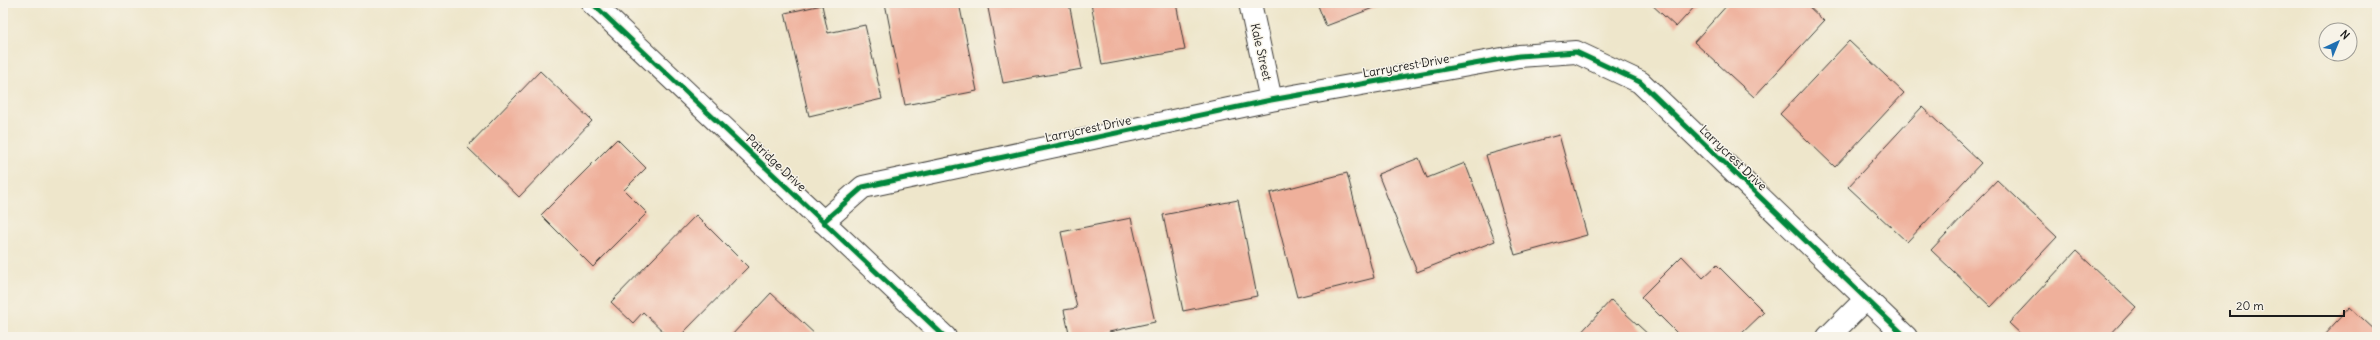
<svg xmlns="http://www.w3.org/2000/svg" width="2380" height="340" viewBox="0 0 2380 340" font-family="Delius,sans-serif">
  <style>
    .building { fill: #efb09b }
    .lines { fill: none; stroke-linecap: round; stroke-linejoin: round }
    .minor-casing { stroke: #3c3a36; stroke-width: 24 }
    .minor { stroke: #fff; stroke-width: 22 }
    .cycleway-casing { stroke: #f7f3e8; stroke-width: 8 }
    .cycleway { stroke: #00873e; stroke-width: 5 }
    .labels { text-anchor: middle; stroke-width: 3; stroke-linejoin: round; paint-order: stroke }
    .street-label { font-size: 12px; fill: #1c1c1c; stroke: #f7f3e8 }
  </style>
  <rect width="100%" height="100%" fill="#f7f3e8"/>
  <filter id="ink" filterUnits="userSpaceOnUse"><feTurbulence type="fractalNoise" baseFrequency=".025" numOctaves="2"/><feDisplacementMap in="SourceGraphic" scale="8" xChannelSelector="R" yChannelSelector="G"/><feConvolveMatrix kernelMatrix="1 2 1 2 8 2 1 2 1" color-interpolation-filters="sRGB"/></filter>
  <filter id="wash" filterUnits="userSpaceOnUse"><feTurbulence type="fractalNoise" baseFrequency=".012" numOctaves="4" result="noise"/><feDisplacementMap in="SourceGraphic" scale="16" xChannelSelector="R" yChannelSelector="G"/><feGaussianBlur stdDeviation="0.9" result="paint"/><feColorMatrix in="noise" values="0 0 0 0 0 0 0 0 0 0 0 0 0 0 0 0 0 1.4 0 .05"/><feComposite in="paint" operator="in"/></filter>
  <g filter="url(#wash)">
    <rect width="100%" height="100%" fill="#eee6cb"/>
    <g id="blocks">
      <path class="building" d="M 885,3 L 959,3 L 977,91 L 905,105 Z
        M 987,3 L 1069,3 L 1082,69 L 1003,83 Z
        M 1091,3 L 1176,3 L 1185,50 L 1102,65 Z
        M 1317,3 L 1386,3 L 1326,26 Z
        M 1650,3 L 1698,3 L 1676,27 Z
        M 1729,3 L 1805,3 L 1824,21 L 1754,97 L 1694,42 Z
        M 822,5 L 828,33 L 865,25 L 882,99 L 809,116 L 785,13 Z
        M 1849,41 L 1904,93 L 1835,167 L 1780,114 Z
        M 540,71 L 592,121 L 519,197 L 467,147 Z
        M 1922,107 L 1981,163 L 1907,242 L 1848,187 Z
        M 1559,135 L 1587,235 L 1515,255 L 1486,155 Z
        M 617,139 L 646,168 L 624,190 L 647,213 L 593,267 L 541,215 Z
        M 1419,158 L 1427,178 L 1465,163 L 1495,241 L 1417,272 L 1378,174 Z
        M 1347,173 L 1374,278 L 1297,297 L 1270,193 Z
        M 1997,180 L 2057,237 L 1991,307 L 1931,250 Z
        M 1238,200 L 1257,296 L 1183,311 L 1163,215 Z
        M 696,215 L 748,267 L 679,337 L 669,337 L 643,312 L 633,323 L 611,302 Z
        M 1131,218 L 1155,322 L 1109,332 L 1110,337 L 1070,337 L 1064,310 L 1077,308 L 1061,232 Z
        M 2076,251 L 2136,307 L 2108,337 L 2024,337 L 2009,323 Z
        M 1682,256 L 1703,278 L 1717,265 L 1764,312 L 1738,337 L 1681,337 L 1641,297 Z
        M 771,293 L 818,337 L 730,337 Z
        M 1611,300 L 1651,337 L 1577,337 Z
        M 2350,307 L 2377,332 L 2377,337 L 2322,337 Z"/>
    </g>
  </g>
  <g filter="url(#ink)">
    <use href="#blocks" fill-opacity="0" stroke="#3c3a36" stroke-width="1"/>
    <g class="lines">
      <g class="minor-casing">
        <path id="minor" d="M 592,3 L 945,337
          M 1250,3 L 1271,100
          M 823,222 L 863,187 L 1271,100 L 1519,56 L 1576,52 L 1640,82 L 1906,337
          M 1828,337 L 1866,299"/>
      </g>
      <use href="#minor" class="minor"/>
      <g class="cycleway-casing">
        <path id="cycleway" d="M 592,3 L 945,337
          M 823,222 L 863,187 L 1271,100 L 1519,56 L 1576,52 L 1640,82 L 1906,337"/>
      </g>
      <use href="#cycleway" class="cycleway"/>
    </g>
  </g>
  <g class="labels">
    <g class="street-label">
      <text transform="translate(1261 52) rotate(77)" y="4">Kale Street</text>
      <text transform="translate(1406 66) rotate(-10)" y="4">Larrycrest Drive</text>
      <text transform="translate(1088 129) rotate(-12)" y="4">Larrycrest Drive</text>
      <text transform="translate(1733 158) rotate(44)" y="4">Larrycrest Drive</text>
      <text transform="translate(776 163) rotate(43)" y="4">Patridge Drive</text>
    </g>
  </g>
  <rect width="2380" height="340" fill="none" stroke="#f7f3e8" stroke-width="16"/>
  <g transform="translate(2338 42) rotate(44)"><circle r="19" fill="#f7f3e8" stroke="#9f9d96"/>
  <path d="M0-3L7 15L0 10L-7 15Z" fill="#1f6fb2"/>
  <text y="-6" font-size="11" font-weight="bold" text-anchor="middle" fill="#1c1c1c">N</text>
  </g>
  <path d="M2230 310v6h114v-6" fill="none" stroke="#1c1c1c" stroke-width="2"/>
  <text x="2236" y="310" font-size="12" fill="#1c1c1c" stroke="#f7f3e8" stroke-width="3" paint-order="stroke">20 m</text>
</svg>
